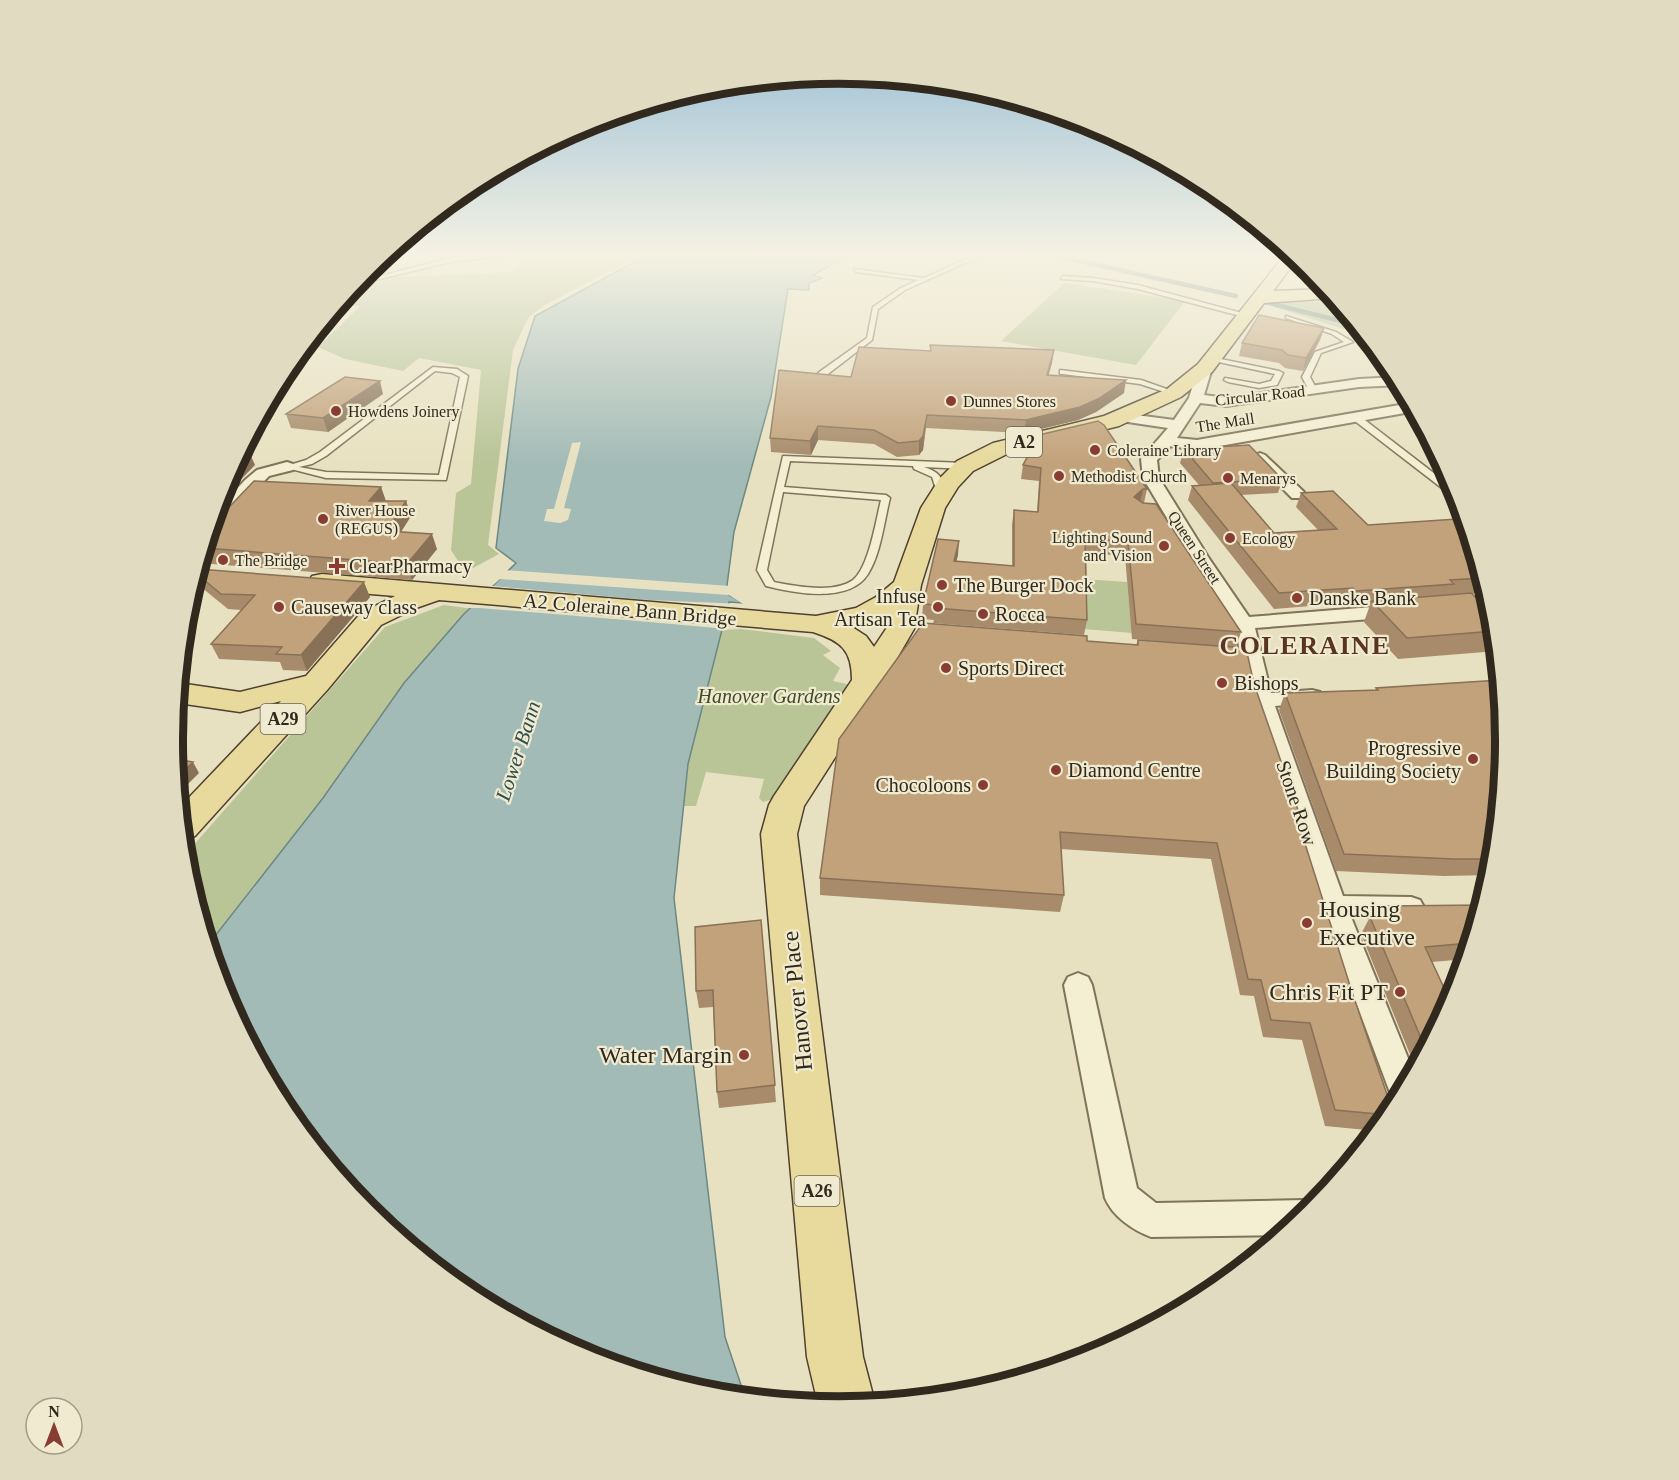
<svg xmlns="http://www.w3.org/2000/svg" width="1679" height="1480" viewBox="0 0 1679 1480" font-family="'Times New Roman',serif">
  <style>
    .green { fill: #b9c497 }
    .water { fill: #a3bbb7; stroke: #6c8884; stroke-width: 1.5 }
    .pier { fill: #e8e1c1; fill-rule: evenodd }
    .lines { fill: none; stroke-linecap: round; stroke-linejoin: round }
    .stream { stroke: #6c8884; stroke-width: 4.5 }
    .lane-casing { stroke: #80735b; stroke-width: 3 }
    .street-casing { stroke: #80735b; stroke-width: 4 }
    .primary-casing { stroke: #4e412f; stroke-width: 3 }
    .lane { fill: #f4eed3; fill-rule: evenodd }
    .street { fill: #f4eed3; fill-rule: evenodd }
    .primary { fill: #e8da9d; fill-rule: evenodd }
    .wall { fill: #a78b6a }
    .shaded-wall { fill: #887156 }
    .building { fill: #c2a27b; stroke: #887156; stroke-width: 1.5 }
    .poi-dot { fill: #883c32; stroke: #f0ebd0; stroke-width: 2 }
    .labels { text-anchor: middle; stroke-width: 4.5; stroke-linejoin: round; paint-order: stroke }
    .far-street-label { font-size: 16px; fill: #31291d; stroke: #f0ebd0 }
    .far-poi-label { font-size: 16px; fill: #31291d; stroke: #f0ebd0; text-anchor: start }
    .shield { fill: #f0ebd0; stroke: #6a6353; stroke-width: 1.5 }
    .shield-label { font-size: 18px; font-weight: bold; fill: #31291d }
    .poi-label { font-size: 20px; fill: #31291d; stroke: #f0ebd0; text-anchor: start }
    .street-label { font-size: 20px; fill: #31291d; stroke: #f0ebd0 }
    .park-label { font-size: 20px; font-style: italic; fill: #3d4b26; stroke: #f0ebd0 }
    .water-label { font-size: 21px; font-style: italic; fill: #2e4d4f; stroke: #f0ebd0 }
    .near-poi-label { font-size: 24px; fill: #31291d; stroke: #f0ebd0; text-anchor: end }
    .near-street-label { font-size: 24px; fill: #31291d; stroke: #f0ebd0 }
    .district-label { font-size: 26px; font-weight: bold; letter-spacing: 1.5px; fill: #593422; stroke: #f0ebd0 }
    .rim { fill: none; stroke: #31291d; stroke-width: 8 }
  </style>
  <rect width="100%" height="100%" fill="#e8e1c1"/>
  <path class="green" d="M 537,256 L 638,256 L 543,306 L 528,318 L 513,350 L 488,545 L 499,554 L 473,568 L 458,561 L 451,550 L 456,493 L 471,484 L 481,370 L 419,358 L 403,371 L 345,359 L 318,347 L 360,306 L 338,305 L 351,290 L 394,277 L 511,272 L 530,257 Z
    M 1064,283 L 1185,301 L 1136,365 L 1001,341 Z
    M 1277,301 L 1338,302 L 1366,336 L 1274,307 Z
    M 1083,579 L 1127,582 L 1132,633 L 1084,629 Z
    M 444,605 L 473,609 L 208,945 L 186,870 L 184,856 L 385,627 Z
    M 716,628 L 721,630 L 741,629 L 814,638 L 831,651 L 823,655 L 840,668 L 833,681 L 851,685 L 776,798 L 763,802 L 759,798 L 764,779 L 706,772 L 696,806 L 684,806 L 674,898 L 695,1077 L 656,892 Z"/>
  <path class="water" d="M 645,256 L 848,256 L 813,275 L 822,278 L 809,283 L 809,290 L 788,289 L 771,397 L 734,532 L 726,593 L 743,603 L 729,602 L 688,764 L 674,898 L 725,1337 L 745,1397 L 709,1394 L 584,1356 L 469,1294 L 368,1211 L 285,1110 L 224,995 L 208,945 L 323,798 L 404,683 L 463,615 L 516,563 L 496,548 L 518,369 L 535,316 Z"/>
  <path class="pier" d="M 581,442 L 564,508 L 571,509 L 568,520 L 560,523 L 544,521 L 547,509 L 554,509 L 572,443 Z
    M 504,570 L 730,586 L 729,592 L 746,603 L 743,606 L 731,605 L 724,630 L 716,628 L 638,621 L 479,608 L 465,608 ZM 500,579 L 729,595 L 743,604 L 649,600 L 492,586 Z"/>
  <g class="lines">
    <path class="stream" d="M 1057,256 L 1236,296
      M 1261,301 L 1357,325"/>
    <g class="lane-casing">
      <path id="lane" d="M 477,256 L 500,256 L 450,262 L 355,285 L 357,282 L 450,258 Z
        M 973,256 L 981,256 L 905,290 L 878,309 L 872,340 L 824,377 L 818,377 L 818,373 L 867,338 L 873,307 L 901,288 L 918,280 L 856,272 L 854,269 L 924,278 Z
        M 1063,276 L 1093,278 L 1138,285 L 1249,315 L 1246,317 L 1229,313 L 1138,289 L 1093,281 L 1061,279 Z
        M 1286,316 L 1336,332 L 1353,342 L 1321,353 L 1310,377 L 1317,390 L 1316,392 L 1310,392 L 1302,377 L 1315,352 L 1344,342 L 1332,334 L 1286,318 Z
        M 1211,357 L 1279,371 L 1283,373 L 1277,385 L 1259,388 L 1228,382 L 1224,380 L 1225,378 L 1259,384 L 1271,381 L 1275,374 L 1209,360 L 1208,359 Z
        M 433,367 L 457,369 L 468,376 L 446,480 L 326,478 L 283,467 L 306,460 L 320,452 ZM 435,371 L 452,373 L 460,377 L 439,475 L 326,472 L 299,467 L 312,464 L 326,456 Z
        M 1060,370 L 1141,380 L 1178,393 L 1174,395 L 1140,384 L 1063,374 L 1060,374 Z
        M 1351,414 L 1357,414 L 1457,491 L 1460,499 L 1456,499 L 1351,418 Z
        M 783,456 L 965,463 L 969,466 L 965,469 L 924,467 C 938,471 944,478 945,492 L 941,495 L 937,492 L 932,477 L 914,469 L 913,466 L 790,461 L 784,487 L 886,495 L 890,498 C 884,522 881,553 868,574 C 849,604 794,593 766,586 L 757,570 ZM 783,492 L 881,500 C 876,520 869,567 853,580 C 834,594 795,586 774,582 L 767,570 Z"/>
    </g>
    <g class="street-casing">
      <path id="street" d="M 387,256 L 400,256 L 369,275 L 363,276 L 376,263 Z
        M 1205,364 L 1212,368 L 1204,395 L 1226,398 L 1359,379 L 1398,377 L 1402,385 L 1359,387 L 1226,406 L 1200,403 L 1177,438 L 1197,440 L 1411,403 L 1416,411 L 1197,450 L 1171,446 L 1157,460 L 1159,478 L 1210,560 L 1249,617 L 1397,605 L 1404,607 L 1407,611 L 1404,615 L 1397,617 L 1255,628 L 1271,693 L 1312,690 L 1320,692 L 1323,697 L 1320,702 L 1275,706 L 1343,896 L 1411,897 L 1420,900 L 1424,907 L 1420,914 L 1411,917 L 1351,917 L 1414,1073 L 1398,1102 L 1394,1100 L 1389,1090 L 1320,906 L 1251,700 L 1234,623 L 1192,560 L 1143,478 L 1141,459 L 1168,428 L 1121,421 L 1114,417 L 1121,413 L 1174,420 L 1189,398 L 1198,368 Z
        M 1260,453 L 1265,455 L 1304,492 L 1306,495 L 1304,498 L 1292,498 L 1252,458 L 1255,455 Z
        M 287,462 L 293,464 L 295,467 L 293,470 L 269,476 L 218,529 L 210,530 L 216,511 L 245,480 L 257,470 Z
        M 1490,598 L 1493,609 L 1491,610 L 1454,613 L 1447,611 L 1444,607 L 1447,603 Z
        M 1078,973 L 1088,977 L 1092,985 L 1137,1188 L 1156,1203 L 1304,1200 L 1316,1205 L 1282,1235 L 1151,1237 C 1133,1230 1113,1217 1105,1198 L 1064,985 L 1068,977 Z"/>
    </g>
    <g class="primary-casing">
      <path id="primary" d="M 1284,256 L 1298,258 L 1273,291 L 1328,289 L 1335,298 L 1264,303 L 1212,372 L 1181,397 L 1119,426 L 1009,453 L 973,471 L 958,487 L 945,508 L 921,585 L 914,629 L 882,684 L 804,806 L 797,834 L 863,1357 L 875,1403 L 839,1406 L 818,1404 L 807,1357 L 761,834 L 769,805 L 774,796 L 852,680 C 852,650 841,641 813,632 L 439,600 L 416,608 L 381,625 L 328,689 L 195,836 L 183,840 L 180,807 L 281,701 L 240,712 L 178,703 L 179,683 L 240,692 L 306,676 L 361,613 L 395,596 L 322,590 L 312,588 L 308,582 L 312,576 L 322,574 L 816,616 L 856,608 L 876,597 L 894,582 L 921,508 L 940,478 L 957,461 L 993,443 L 1104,416 L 1167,389 L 1198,364 ZM 888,614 L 886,629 L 874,647 L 866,636 L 852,627 Z"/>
    </g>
    <use href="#lane" class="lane"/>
    <use href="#street" class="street"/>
    <use href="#primary" class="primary"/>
  </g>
  <path class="wall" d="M 1324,328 L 1320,340 L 1303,371 L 1285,368 L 1279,363 L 1239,356 L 1242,343 Z
    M 930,345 L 1052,363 L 1048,375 L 1124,393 L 1096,412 L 1078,420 L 1024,433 L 926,428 L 923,450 L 919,455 L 897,457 L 874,444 L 818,440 L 811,455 L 771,452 L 770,438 L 851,377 L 930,351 Z
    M 383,394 L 328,432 L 291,428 L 286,414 Z
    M 1039,435 L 1147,489 L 1144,503 L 1241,632 L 1236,647 L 1254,684 L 1298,810 L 1296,815 L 1353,995 L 1393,1112 L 1377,1131 L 1325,1126 L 1302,1040 L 1263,1037 L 1254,996 L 1240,995 L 1211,859 L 1061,849 L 1064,895 L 1060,912 L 820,895 L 820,878 L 1087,641 L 1136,645 L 1138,640 L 1215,646 L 1132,639 L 1125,556 L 1086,553 L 1087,620 L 1084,635 L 933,623 L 934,620 L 922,619 L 923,604 L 958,555 L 956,561 L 1012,566 L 1012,524 L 1014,510 L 1037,512 L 1039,481 L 1021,479 L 1023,465 Z
    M 1184,449 L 1282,479 L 1278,493 L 1241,495 L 1274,533 L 1318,530 L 1296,507 L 1301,493 L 1368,525 L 1468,528 L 1488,592 L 1472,594 L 1494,614 L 1497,651 L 1398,659 L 1364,622 L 1370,605 L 1350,607 L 1347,603 L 1274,609 L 1188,500 L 1192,486 L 1199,485 L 1180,463 Z
    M 381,487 L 386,501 L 406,501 L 411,516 L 401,532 L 437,549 L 412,580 L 200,563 L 211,526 Z
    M 198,569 L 370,597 L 307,671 L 283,670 L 280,662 L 219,659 L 211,644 L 242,610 L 228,609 L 196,583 L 195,580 Z
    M 1376,688 L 1501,788 L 1493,870 L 1492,875 L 1444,876 L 1336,871 L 1279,710 L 1285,693 L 1375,690 Z
    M 1483,905 L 1466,959 L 1432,962 L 1451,1003 L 1416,1069 L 1361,934 L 1370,917 Z
    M 761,920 L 776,1102 L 719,1108 L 717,1092 L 713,1007 L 699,1008 L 696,991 Z"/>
  <path class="shaded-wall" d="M 1324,328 L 1320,340 L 1303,371 L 1306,358 Z
    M 1054,350 L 1052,363 L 1045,388 L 1047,375 Z
    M 1126,380 L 1124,393 L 1096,412 L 1078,420 L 1024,433 L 1026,420 Z
    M 380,381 L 383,394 L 328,432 L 323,418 Z
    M 927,415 L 923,450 L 919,455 L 919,441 Z
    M 818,426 L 818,440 L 811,455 L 810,441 Z
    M 251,456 L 255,465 L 218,503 L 225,482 Z
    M 381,487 L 386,502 L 369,501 Z
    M 1143,489 L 1140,503 L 1134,497 Z
    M 406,501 L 411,516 L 392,546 L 387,531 Z
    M 432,534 L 437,549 L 412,580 L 407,564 Z
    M 959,541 L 958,555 L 953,576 L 954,561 Z
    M 364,582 L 370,597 L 307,671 L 301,655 Z
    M 178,735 L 184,746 L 175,756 L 173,740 Z
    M 193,762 L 199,773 L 178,794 L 177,778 Z"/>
  <path class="building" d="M 1259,315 L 1324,328 L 1306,358 L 1288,355 L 1282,350 L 1242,343 Z
    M 930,345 L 1054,350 L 1047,375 L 1126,380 L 1098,399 L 1080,407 L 1026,420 L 927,415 L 923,436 L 919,441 L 898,443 L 874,430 L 818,426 L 810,441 L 770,438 L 779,370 L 851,377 L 859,347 L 931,351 Z
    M 345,377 L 380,381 L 323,418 L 286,414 Z
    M 1098,421 L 1104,425 L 1147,489 L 1143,489 L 1134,497 L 1143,503 L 1156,504 L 1241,632 L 1136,624 L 1128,542 L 1085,538 L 1087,620 L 934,608 L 937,605 L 923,604 L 938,539 L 959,541 L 954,561 L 1014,566 L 1014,510 L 1038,512 L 1041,468 L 1023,465 L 1039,435 Z
    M 1249,445 L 1282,479 L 1213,483 L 1184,449 Z
    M 239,456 L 251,456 L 225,482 Z
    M 254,481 L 381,487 L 369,501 L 406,501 L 387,531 L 432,534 L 407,564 L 205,548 L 211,526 Z
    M 1231,483 L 1274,533 L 1337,529 L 1301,493 L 1333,491 L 1368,525 L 1457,519 L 1468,528 L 1483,578 L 1450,580 L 1454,584 L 1356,591 L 1353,588 L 1279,593 L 1192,486 Z
    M 198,569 L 364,582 L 301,655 L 276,654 L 282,647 L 211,644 L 255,595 L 221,594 L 197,574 Z
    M 1471,593 L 1494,614 L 1495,631 L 1407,638 L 1372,601 Z
    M 923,623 L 1087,636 L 1087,641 L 1138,645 L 1138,640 L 1246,648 L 1254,684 L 1298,810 L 1295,812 L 1353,995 L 1393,1112 L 1389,1115 L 1335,1110 L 1310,1023 L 1271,1020 L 1261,980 L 1248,979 L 1217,843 L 1060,832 L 1064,895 L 820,878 L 839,739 Z
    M 1500,680 L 1506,740 L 1501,788 L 1494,788 L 1500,798 L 1494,859 L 1454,859 L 1344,854 L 1285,693 L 1378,690 L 1376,688 Z
    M 174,735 L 178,735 L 173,740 Z
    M 175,759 L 193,762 L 177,778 Z
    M 1483,905 L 1471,943 L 1425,947 L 1451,1003 L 1426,1050 L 1370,917 L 1382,906 Z
    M 761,920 L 775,1085 L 717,1092 L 713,990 L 696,991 L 695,927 Z"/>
  <linearGradient id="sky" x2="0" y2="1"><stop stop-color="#8cb7d4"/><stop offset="0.55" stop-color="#f5f2e3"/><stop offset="1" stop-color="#f5f2e3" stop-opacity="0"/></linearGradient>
  <rect width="1679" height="463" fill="url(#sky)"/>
  <g class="poi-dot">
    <circle cx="951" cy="401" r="6"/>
    <circle cx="336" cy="411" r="6"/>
    <circle cx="1095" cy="450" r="6"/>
    <circle cx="1059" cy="476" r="6"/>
    <circle cx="1228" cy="478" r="6"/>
    <circle cx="323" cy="519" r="6"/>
    <circle cx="1230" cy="538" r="6"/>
    <circle cx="1164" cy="546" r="6"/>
    <circle cx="223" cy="560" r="6"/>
    <path d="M334 557h6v6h6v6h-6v6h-6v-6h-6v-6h6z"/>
    <circle cx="942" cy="585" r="6"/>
    <circle cx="1297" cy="598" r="6"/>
    <circle cx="279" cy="607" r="6"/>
    <circle cx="938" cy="607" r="6"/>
    <circle cx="983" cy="614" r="6"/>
    <circle cx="946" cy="668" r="6"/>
    <circle cx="1222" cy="683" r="6"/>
    <circle cx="1473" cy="759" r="6"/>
    <circle cx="1056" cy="770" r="6"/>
    <circle cx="983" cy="785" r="6"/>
    <circle cx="1307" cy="923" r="6"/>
    <circle cx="1400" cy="992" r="6"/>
    <circle cx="744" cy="1055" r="6"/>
  </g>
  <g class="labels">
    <g class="far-street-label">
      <text transform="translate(1260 395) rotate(-6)" y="6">Circular Road</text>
      <text transform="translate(1225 422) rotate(-9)" y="6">The Mall</text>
      <text transform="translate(1195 547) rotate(57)" y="6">Queen Street</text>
    </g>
    <g class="far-poi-label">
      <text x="963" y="407">Dunnes Stores</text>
      <text x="348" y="417">Howdens Joinery</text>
      <text x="1107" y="456">Coleraine Library</text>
      <text x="1071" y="482">Methodist Church</text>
      <text x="1240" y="484">Menarys</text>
      <text x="335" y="516">River House<tspan x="335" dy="18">(REGUS)</tspan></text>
      <text x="1152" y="543" text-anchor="end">Lighting Sound<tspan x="1152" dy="18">and Vision</tspan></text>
      <text x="1242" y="544">Ecology</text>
      <text x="235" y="566">The Bridge</text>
    </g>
    <g class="shield">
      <rect x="1006" y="427" width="36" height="30" rx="4.5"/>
      <rect x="260.5" y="704" width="45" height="30" rx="4.5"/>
      <rect x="794.5" y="1176" width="45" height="30" rx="4.5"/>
    </g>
    <g class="shield-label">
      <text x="1024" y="448">A2</text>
      <text x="283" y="725">A29</text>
      <text x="817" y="1197">A26</text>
    </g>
    <g class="poi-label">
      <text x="349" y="573">ClearPharmacy</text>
      <text x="954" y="592">The Burger Dock</text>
      <text x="926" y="603" text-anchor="end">Infuse<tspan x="926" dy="23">Artisan Tea</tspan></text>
      <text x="1309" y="605">Danske Bank</text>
      <text x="291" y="614">Causeway class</text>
      <text x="995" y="621">Rocca</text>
      <text x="958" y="675">Sports Direct</text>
      <text x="1234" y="690">Bishops</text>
      <text x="1461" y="755" text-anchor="end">Progressive<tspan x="1461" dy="23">Building Society</tspan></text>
      <text x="1068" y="777">Diamond Centre</text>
      <text x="971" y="792" text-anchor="end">Chocoloons</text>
    </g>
    <g class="street-label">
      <text transform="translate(630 609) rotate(5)" y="7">A2 Coleraine Bann Bridge</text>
      <text transform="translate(1297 803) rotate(71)" y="7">Stone Row</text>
    </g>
    <g class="park-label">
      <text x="769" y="703">Hanover Gardens</text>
    </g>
    <g class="water-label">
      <text transform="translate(518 751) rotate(-72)" y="7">Lower Bann</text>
    </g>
    <g class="near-poi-label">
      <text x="1319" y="917" text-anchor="start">Housing<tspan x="1319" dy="28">Executive</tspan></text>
      <text x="1388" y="1000">Chris Fit PT</text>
      <text x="732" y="1063">Water Margin</text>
    </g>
    <g class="near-street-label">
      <text transform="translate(797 1001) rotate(-96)" y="8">Hanover Place</text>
    </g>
    <g class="district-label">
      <text x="1305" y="654">COLERAINE</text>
    </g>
  </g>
  <path d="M0 0H1679V1480H0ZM183 740a656 656 0 1 1 1312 0a656 656 0 1 1-1312 0Z" fill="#e1dbc2" fill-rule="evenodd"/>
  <path class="rim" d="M183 740a656 656 0 1 1 1312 0a656 656 0 1 1-1312 0Z"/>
  <g transform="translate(54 1426)"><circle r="28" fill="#f0ebd0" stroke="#a49d88" stroke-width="1.5"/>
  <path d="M0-4.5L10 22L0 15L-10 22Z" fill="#883c32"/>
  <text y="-9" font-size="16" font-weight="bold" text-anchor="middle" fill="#31291d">N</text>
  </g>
</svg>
